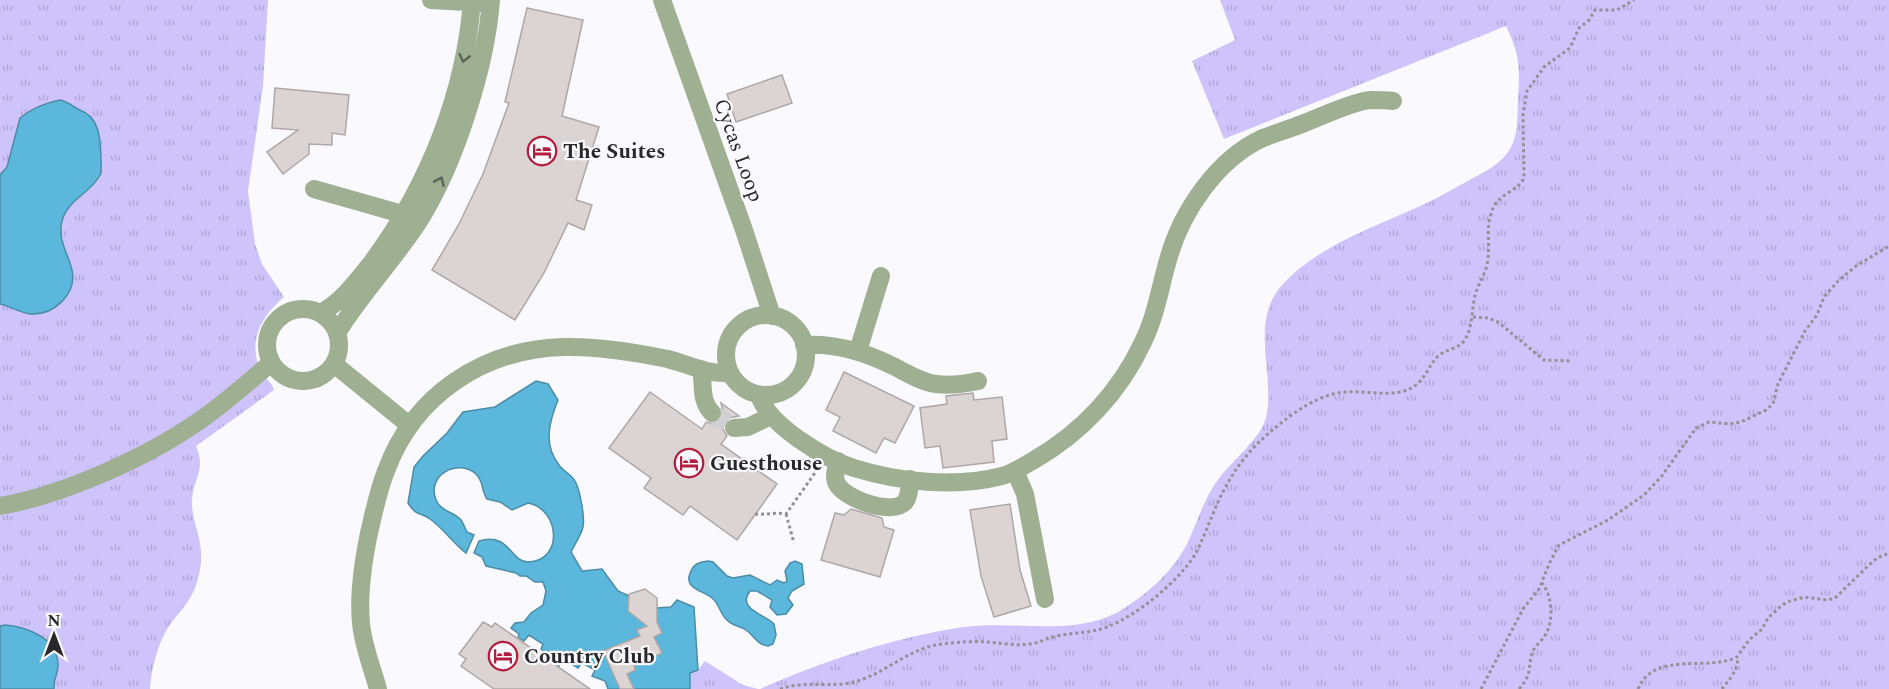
<svg xmlns="http://www.w3.org/2000/svg" width="1889" height="689" viewBox="0 0 1889 689" font-family="Spectral,serif">
  <style>
    .grass { fill: url(#grass-tufts) }
    .water { fill: #5bb7db; stroke: #4c8ca6; stroke-width: 1.5 }
    .building { fill: #dbd4d3; stroke: #aea7a6; stroke-width: 1.5 }
    .lines { fill: none; stroke-linecap: round; stroke-linejoin: round }
    .minor-tunnel { stroke: #d0cfd4; stroke-width: 18; stroke-dasharray: 18 9; stroke-linecap: butt }
    .path { stroke: #929195; stroke-width: 3; stroke-dasharray: 3 3; stroke-linecap: butt }
    .minor { stroke: #9eaf92; stroke-width: 18 }
    .oneway { stroke: #5d6459 }
    .labels { text-anchor: middle; stroke-width: 4.5; stroke-linejoin: round; paint-order: stroke }
    .street-label { font-size: 21px; fill: #28272a; stroke: #faf9fe }
    .poi-label { font-size: 21px; font-weight: bold; fill: #28272a; stroke: #faf9fe; text-anchor: start }
  </style>
  <defs>
    <pattern id="grass-tufts" width="24" height="20" patternUnits="userSpaceOnUse" patternTransform="scale(1.5)"><rect width="24" height="20" fill="#cec4fb"/><path d="M3 7l-1-3M5 7V3M7 7l1-3M15 17l-1-3M17 17v-4M19 17l1-3" fill="none" stroke="#b1a8d7"/></pattern>
  </defs>
  <rect width="100%" height="100%" fill="#faf9fe"/>
  <path class="grass" d="M 0,0 L 268,0 L 263,86 L 248,191 L 255,244 L 262,264 L 284,297 C 261,316 247,343 261,371 C 265,378 272,383 274,390 L 196,446 C 206,470 194,477 192,499 C 191,516 198,529 200,544 C 203,558 200,573 196,585 C 190,604 175,615 166,631 C 157,647 151,671 150,689 L 0,689 Z
    M 1220,0 L 1889,0 L 1889,689 L 760,689 C 823,661 895,637 964,627 C 1014,620 1072,637 1118,612 C 1145,596 1172,573 1187,544 C 1197,523 1203,501 1217,481 C 1230,462 1260,440 1266,418 C 1276,373 1248,322 1283,284 C 1318,246 1372,228 1418,207 C 1434,200 1449,191 1464,183 C 1480,174 1500,166 1510,149 C 1519,134 1517,116 1518,99 C 1520,68 1520,55 1506,26 L 1224,139 L 1192,61 L 1235,40 Z
    M 705,661 L 743,685 L 758,689 L 690,689 L 690,673 L 698,670 Z"/>
  <path class="water" d="M 60,100 C 69,102 73,107 80,110 C 100,118 100,138 101,157 C 101,163 102,170 100,175 C 92,192 67,200 62,221 C 57,239 68,253 72,270 C 77,294 54,315 31,314 C 20,313 10,306 0,304 L 0,175 L 7,167 L 20,118 C 32,108 45,103 60,100 Z
    M 536,381 L 548,384 L 558,400 C 549,422 543,445 559,465 C 563,471 572,475 575,481 C 580,490 585,517 583,527 C 581,535 575,544 571,552 L 582,571 L 602,569 L 618,591 L 656,608 L 671,607 L 677,600 L 694,607 L 698,670 L 690,673 L 690,689 L 608,689 L 605,681 L 592,676 L 595,670 L 582,663 L 578,668 L 563,659 L 559,666 L 543,654 L 544,651 L 541,649 L 543,644 L 529,635 L 524,641 L 518,637 L 519,634 L 511,628 L 515,623 L 524,622 L 531,613 L 543,605 L 546,591 L 543,582 L 535,582 L 526,576 L 520,576 L 516,573 L 486,566 L 482,557 L 474,553 L 479,541 C 510,532 510,562 528,562 C 564,561 560,509 528,503 L 512,510 L 500,502 L 487,499 C 481,490 484,482 476,474 C 458,458 426,475 436,500 C 441,512 453,511 461,520 C 463,523 465,528 467,532 L 474,535 L 466,553 C 453,543 443,528 430,519 C 419,511 418,518 408,503 L 414,467 L 423,456 L 447,433 L 463,412 L 495,407 Z
    M 708,561 L 713,562 L 727,576 L 733,578 L 750,575 L 770,585 L 777,580 L 784,583 L 787,581 L 785,571 L 790,563 L 795,561 L 802,564 L 804,584 L 792,591 L 788,598 L 793,605 L 786,614 L 777,615 L 770,607 L 772,600 L 757,591 L 750,591 C 736,609 766,615 774,624 L 776,635 L 773,644 L 768,646 C 756,644 755,636 746,630 C 739,625 733,627 726,619 C 720,613 719,604 713,599 C 705,590 680,590 692,569 C 695,563 701,562 708,561 Z
    M 5,625 C 27,627 58,638 58,665 C 58,674 53,680 54,689 L 0,689 L 0,626 Z"/>
  <path class="building" d="M 527,8 L 583,20 L 562,116 L 599,127 L 576,200 L 592,205 L 584,230 L 568,223 L 544,273 L 515,320 L 432,270 L 459,224 L 483,174 L 509,103 L 505,102 Z
    M 782,75 L 792,103 L 736,122 L 727,94 Z
    M 275,88 L 349,95 L 345,135 L 332,133 L 332,145 L 309,144 L 309,154 L 283,174 L 267,152 L 298,130 L 272,128 Z
    M 844,372 L 914,406 L 895,443 L 884,438 L 876,453 L 833,431 L 840,417 L 826,410 Z
    M 650,392 L 702,429 L 706,422 L 714,424 L 722,418 L 723,412 L 721,403 L 739,416 L 728,418 L 724,423 L 723,429 L 727,436 L 721,444 L 777,484 L 737,540 L 690,506 L 683,515 L 644,488 L 651,478 L 609,448 Z
    M 973,393 L 974,400 L 1002,397 L 1007,439 L 992,441 L 994,462 L 943,468 L 940,446 L 925,448 L 920,408 L 947,404 L 946,396 Z
    M 1010,504 L 1020,570 L 1031,606 L 994,617 L 981,576 L 970,510 Z
    M 851,509 L 882,518 L 884,527 L 894,530 L 880,577 L 821,560 L 835,513 L 844,515 Z
    M 645,589 L 657,598 L 657,622 L 662,633 L 654,637 L 662,653 L 634,666 L 635,670 L 627,674 L 634,689 L 620,689 L 603,651 L 640,636 L 637,630 L 647,626 L 628,611 L 629,594 Z
    M 483,622 L 492,627 L 495,623 L 590,689 L 494,689 L 461,666 L 466,659 L 459,654 Z"/>
  <g class="lines">
    <path class="minor-tunnel" d="M 712,413 L 734,428"/>
    <path class="path" d="M 1473,317 L 1488,318 L 1498,322 L 1544,360 L 1572,361
      M 755,514 C 766,515 775,512 786,514 L 817,470
      M 786,514 L 794,543
      M 780,689 C 803,681 826,687 850,683 C 884,676 907,648 942,644 C 958,642 973,641 988,642 C 1001,643 1015,646 1029,644 C 1037,644 1044,639 1053,637 C 1071,632 1089,634 1107,627 C 1138,615 1179,581 1196,553 C 1202,541 1207,528 1212,516 C 1226,482 1241,457 1269,433 C 1289,416 1312,398 1338,393 C 1362,388 1392,400 1413,387 C 1426,379 1428,366 1438,356 C 1446,349 1458,349 1464,341 C 1474,326 1471,308 1476,292 C 1480,281 1487,271 1488,259 C 1490,243 1486,229 1491,214 C 1496,193 1517,193 1524,178 L 1523,115 L 1527,91 L 1544,67 L 1570,48 L 1579,28 L 1589,20 L 1595,10 L 1617,10 L 1634,0
      M 1481,689 L 1523,609 L 1539,589 L 1550,562 L 1559,545 L 1608,520 L 1644,495 L 1661,477 L 1696,428 L 1709,422 L 1730,424 L 1741,422 L 1766,410 L 1773,404 L 1778,384 L 1805,331 L 1817,315 L 1824,297 L 1838,281 L 1856,266 L 1889,246
      M 1519,689 C 1535,671 1526,665 1534,649 C 1537,644 1543,640 1546,634 C 1554,620 1552,595 1542,583
      M 1638,689 C 1654,650 1708,672 1737,657 L 1749,640 L 1762,629 L 1768,618 L 1780,607 L 1787,602 L 1804,597 L 1827,600 L 1835,598 L 1867,567 L 1877,558 L 1889,553
      M 1722,689 C 1729,680 1740,668 1737,657"/>
    <path class="minor" d="M 431,0 L 483,3
      M 662,0 L 744,230 L 772,316
      M 314,189 L 416,218
      M267 345a36 36 0 1 1 72 0a36 36 0 1 1-72 0Z
      M 321,313 C 343,300 356,282 372,262 C 428,186 465,94 472,0
      M726 355a40 40 0 1 1 80 0a40 40 0 1 1-80 0Z
      M 337,333 C 362,292 396,258 421,218 C 456,161 486,66 491,0
      M 804,345 C 835,343 865,352 893,366 C 907,373 921,382 936,384 C 950,386 964,384 978,381
      M 858,351 L 881,276
      M 334,364 L 409,425
      M 701,369 C 704,385 700,401 712,413
      M 759,395 C 768,425 825,459 854,468 C 899,482 955,488 1002,476 C 1013,473 1024,466 1034,460 C 1081,433 1120,392 1143,342 C 1156,316 1160,287 1168,260 C 1181,212 1217,159 1263,138 C 1276,133 1289,129 1302,124 C 1318,118 1354,101 1370,100 C 1377,100 1385,100 1393,101
      M 734,428 L 748,427 L 771,416
      M 838,461 C 836,469 833,477 837,484 C 845,499 892,516 905,502 C 910,496 909,486 910,479
      M 1015,471 L 1025,494 L 1045,599
      M 0,506 C 63,495 146,458 199,421 C 224,404 247,383 271,363
      M 378,689 C 372,667 363,646 361,623 C 358,593 363,562 369,533 C 374,512 378,491 386,471 C 414,395 483,349 564,347 C 598,346 634,352 668,359 C 689,365 707,374 729,373"/>
  </g>
  <defs><path id="oneway-chevron" d="M-2-3.5L2.5 0L-2 3.5" fill="none" stroke-width="1.6" stroke-linecap="round" stroke-linejoin="round" transform="scale(1.5)"/></defs>
  <g class="oneway">
    <use href="#oneway-chevron" transform="translate(464 58) rotate(103)"/>
    <use href="#oneway-chevron" transform="translate(440 181) rotate(-66)"/>
  </g>
  <defs>
    <g id="hotel-ring" transform="scale(1.5)"><circle r="9.5" fill="#faf9fe" stroke="#b21f3e" stroke-width="1.5"/><path d="M-6-4.5h1.5V1H6V5H4.5V3h-9V5H-6ZM-4 0a1.8 1.8 0 1 1 3.6 0ZM.5 0V-2.5h3Q6-2.5 6 0Z" fill="#b21f3e"/></g>
  </defs>
  <g fill-rule="evenodd">
    <use href="#hotel-ring" x="542" y="151"/>
    <use href="#hotel-ring" x="689" y="463"/>
    <use href="#hotel-ring" x="503" y="656"/>
  </g>
  <g class="labels">
    <g class="street-label">
      <text transform="translate(739 150) rotate(70)" y="7">Cycas Loop</text>
    </g>
    <g class="poi-label">
      <text x="563" y="158">The Suites</text>
      <text x="710" y="470">Guesthouse</text>
      <text x="524" y="663">Country Club</text>
    </g>
  </g>
  <g transform="translate(54 635)" stroke="#faf9fe" stroke-width="4.5" paint-order="stroke">
  <path d="M0-4.5L10 22L0 15L-10 22Z" fill="#28272a"/>
  <text y="-9" font-size="16" font-weight="bold" text-anchor="middle" fill="#28272a">N</text>
  </g>
</svg>
